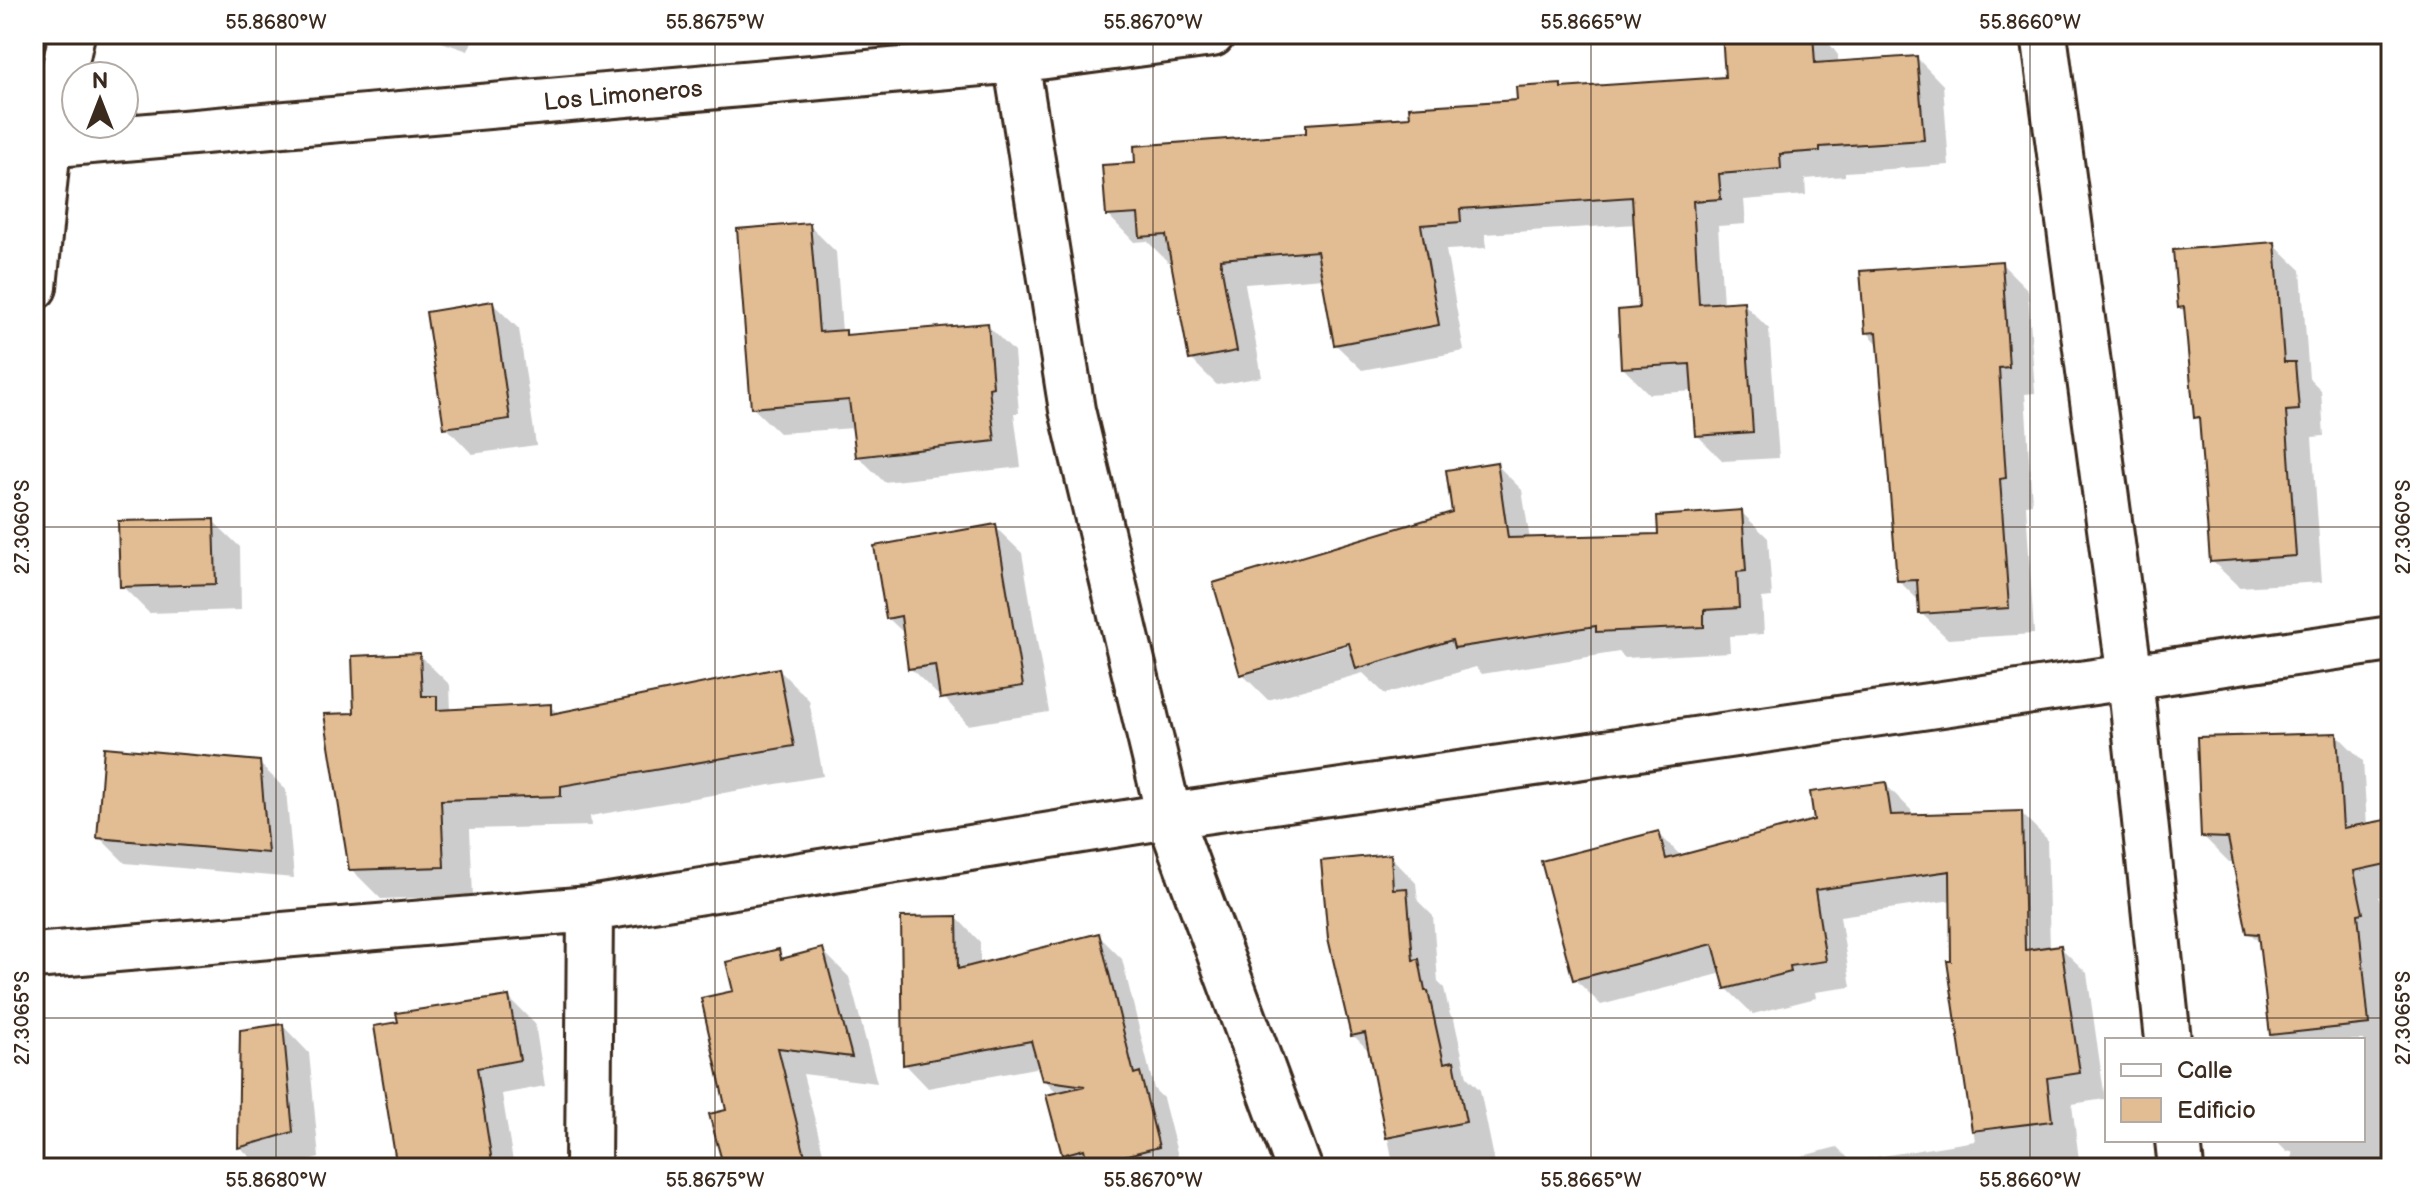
<svg xmlns="http://www.w3.org/2000/svg" width="2425" height="1202" viewBox="0 0 2425 1202" font-family="'Balsamiq Sans',sans-serif">
  <style>
    .shadow { fill: #0003; fill-rule: evenodd }
    .building { fill: #e2bc93; stroke: #3b2a1e; stroke-width: 2 }
    .lines { fill: none; stroke-linecap: round; stroke-linejoin: round }
    .street-casing { stroke: #3b2a1e; stroke-width: 50 }
    .street { stroke: #fff; stroke-width: 44 }
    .ticks { fill: none; stroke: #3b2a1e; stroke-width: 2; stroke-opacity: 0.45 }
    .labels { text-anchor: middle; stroke-width: 7; stroke-linejoin: round; paint-order: stroke }
    .street-label { font-size: 24px; fill: #3b2a1e; stroke: #fff }
    .neatline { fill: none; stroke: #3b2a1e; stroke-width: 3 }
    .ticks-label { font-size: 20px; text-anchor: middle; fill: #3b2a1e }
  </style>
  <rect width="100%" height="100%" fill="#fff"/>
  <filter id="ink" filterUnits="userSpaceOnUse"><feTurbulence type="fractalNoise" baseFrequency=".0125" numOctaves="2"/><feDisplacementMap in="SourceGraphic" scale="16" xChannelSelector="R" yChannelSelector="G"/><feConvolveMatrix kernelMatrix="1 2 1 2 8 2 1 2 1" color-interpolation-filters="sRGB"/></filter>
  <g filter="url(#ink)">
    <path class="shadow" d="M 418,34 L 475,34 L 468,51 Z
      M 1724,34 L 1822,34 L 1838,55 L 1838,64 L 1917,58 L 1943,85 L 1949,165 L 1845,172 L 1845,176 L 1805,179 L 1806,195 L 1744,200 L 1746,224 L 1718,226 L 1723,304 L 1743,303 L 1769,329 L 1779,458 L 1723,461 L 1697,435 L 1694,391 L 1649,394 L 1623,368 L 1641,310 L 1636,224 L 1485,234 L 1486,248 L 1446,250 L 1464,351 L 1362,370 L 1335,344 L 1324,278 L 1245,284 L 1262,377 L 1217,385 L 1191,359 L 1173,262 L 1168,262 L 1147,241 L 1134,242 L 1108,215 L 1137,165 L 1519,102 L 1560,86 L 1564,90 L 1727,79 Z
      M 809,225 L 836,252 L 842,332 L 850,336 L 987,325 L 1014,352 L 1019,413 L 1014,413 L 1021,467 L 884,482 L 858,456 L 854,428 L 779,433 L 752,407 Z
      M 2274,244 L 2301,270 L 2309,378 L 2321,390 L 2324,436 L 2312,437 L 2322,582 L 2239,587 L 2212,561 L 2202,422 L 2196,417 L 2187,314 L 2180,307 Z
      M 2002,264 L 2028,290 L 2035,393 L 2025,394 L 2032,504 L 2026,505 L 2034,634 L 1948,639 L 1921,613 L 1920,602 L 1899,581 L 1880,346 L 1867,332 Z
      M 492,303 L 519,329 L 536,445 L 472,454 L 446,427 Z
      M 1496,464 L 1522,490 L 1530,540 L 1660,536 L 1741,512 L 1768,538 L 1772,597 L 1762,598 L 1764,634 L 1729,636 L 1730,652 L 1625,658 L 1619,652 L 1482,674 L 1476,667 L 1385,694 L 1363,673 L 1268,700 L 1242,674 L 1454,514 ZM 1358,638 L 1359,642 L 1256,672 L 1256,668 Z
      M 213,521 L 240,547 L 241,610 L 149,613 L 122,586 Z
      M 995,527 L 1022,553 L 1049,712 L 968,725 L 941,694 L 937,694 L 910,668 L 906,635 L 888,618 Z
      M 419,655 L 450,685 L 451,712 L 550,706 L 559,715 L 779,670 L 809,700 L 823,776 L 590,816 L 591,826 L 470,829 L 473,896 L 381,899 L 351,869 L 356,715 Z
      M 2337,735 L 2363,761 L 2367,826 L 2391,821 L 2391,894 L 2379,897 L 2388,939 L 2383,940 L 2391,1016 L 2391,1168 L 2293,1168 L 2292,1151 L 2287,1152 L 2275,1140 L 2363,1140 L 2363,1040 L 2270,1040 L 2261,944 L 2249,932 L 2235,862 L 2229,862 L 2203,836 Z
      M 259,763 L 286,790 L 294,878 L 125,863 L 99,837 Z
      M 1885,784 L 1911,810 L 1912,816 L 2021,813 L 2047,839 L 2050,948 L 2060,947 L 2087,973 L 2105,1099 L 2072,1104 L 2080,1168 L 1757,1168 L 1837,1147 L 1851,1161 L 1975,1141 L 1949,963 L 1953,962 L 1952,900 L 1840,916 L 1851,987 L 1815,992 L 1816,998 L 1753,1014 L 1726,988 L 1723,973 L 1601,1005 L 1575,979 L 1658,833 L 1682,857 L 1817,821 Z
      M 1390,856 L 1416,883 L 1418,901 L 1433,916 L 1438,982 L 1444,988 L 1450,1015 L 1454,1019 L 1467,1077 L 1480,1090 L 1496,1168 L 1394,1168 L 1371,1053 L 1353,1035 Z
      M 957,918 L 980,942 L 980,965 L 1098,935 L 1122,959 L 1154,1089 L 1163,1098 L 1181,1168 L 1078,1168 L 1064,1154 L 1058,1094 L 1044,1079 L 1040,1067 L 928,1088 L 905,1064 Z
      M 823,951 L 849,977 L 877,1083 L 803,1074 L 827,1168 L 726,1168 L 735,992 L 778,952 L 786,960 Z
      M 509,998 L 535,1024 L 545,1086 L 502,1094 L 514,1168 L 399,1168 Z
      M 283,1026 L 309,1053 L 319,1158 L 284,1168 L 261,1168 L 240,1147 Z"/>
    <path class="building" d="M 1722,34 L 1813,34 L 1815,63 L 1917,56 L 1924,140 L 1820,147 L 1820,151 L 1780,154 L 1781,169 L 1719,174 L 1721,199 L 1693,201 L 1699,304 L 1744,301 L 1753,432 L 1695,436 L 1690,364 L 1621,368 L 1618,310 L 1639,308 L 1632,197 L 1460,209 L 1461,222 L 1421,225 L 1439,325 L 1334,345 L 1317,251 L 1220,259 L 1237,351 L 1189,360 L 1166,235 L 1140,237 L 1138,214 L 1106,216 L 1102,165 L 1135,163 L 1134,146 L 1306,133 L 1306,124 L 1410,117 L 1409,107 L 1517,100 L 1516,87 L 1561,84 L 1561,88 L 1725,77 Z
      M 810,223 L 819,332 L 846,330 L 846,335 L 988,323 L 993,387 L 989,388 L 995,441 L 856,457 L 849,400 L 751,408 L 737,229 Z
      M 2275,242 L 2284,362 L 2295,362 L 2299,410 L 2286,411 L 2296,556 L 2210,562 L 2199,417 L 2194,418 L 2184,307 L 2178,308 L 2173,250 Z
      M 2002,261 L 2009,367 L 1999,368 L 2006,478 L 2000,479 L 2009,608 L 1919,614 L 1917,580 L 1897,581 L 1877,332 L 1865,333 L 1860,271 Z
      M 493,301 L 510,419 L 444,428 L 426,312 Z
      M 1497,462 L 1508,538 L 1658,534 L 1657,516 L 1742,510 L 1746,571 L 1737,572 L 1739,608 L 1704,610 L 1704,627 L 1596,632 L 1596,626 L 1454,648 L 1452,640 L 1356,669 L 1349,643 L 1240,675 L 1213,583 L 1452,512 L 1446,470 Z
      M 214,519 L 216,584 L 120,587 L 118,521 Z
      M 996,524 L 1023,686 L 940,699 L 935,665 L 908,669 L 901,616 L 886,619 L 874,546 Z
      M 420,653 L 422,696 L 437,696 L 437,710 L 551,704 L 551,714 L 779,668 L 794,746 L 561,786 L 561,796 L 441,800 L 444,867 L 349,870 L 324,714 L 354,713 L 352,656 Z
      M 2337,733 L 2343,828 L 2391,819 L 2391,863 L 2354,871 L 2363,913 L 2358,914 L 2369,1024 L 2270,1035 L 2258,934 L 2247,933 L 2228,838 L 2201,837 L 2197,737 Z
      M 104,747 L 260,761 L 268,853 L 97,838 Z
      M 1886,782 L 1891,815 L 2022,811 L 2025,950 L 2061,945 L 2080,1073 L 2047,1078 L 2052,1121 L 1972,1131 L 1947,961 L 1951,961 L 1950,871 L 1815,890 L 1826,961 L 1790,966 L 1791,972 L 1725,989 L 1713,944 L 1573,980 L 1541,861 L 1659,831 L 1666,859 L 1814,820 L 1810,792 Z
      M 1391,854 L 1393,889 L 1407,888 L 1413,960 L 1419,959 L 1425,991 L 1428,991 L 1444,1063 L 1454,1061 L 1466,1122 L 1386,1138 L 1365,1033 L 1351,1036 L 1328,938 L 1321,861 Z
      M 957,916 L 958,969 L 1099,933 L 1134,1074 L 1140,1072 L 1159,1147 L 1088,1165 L 1084,1149 L 1062,1155 L 1046,1095 L 1085,1086 L 1042,1080 L 1031,1041 L 903,1065 L 901,917 Z
      M 823,948 L 852,1057 L 778,1048 L 808,1168 L 724,1168 L 709,1114 L 726,1110 L 701,998 L 733,991 L 726,962 L 779,949 L 781,959 Z
      M 509,996 L 520,1060 L 477,1068 L 493,1168 L 397,1168 L 374,1026 L 398,1022 L 396,1013 Z
      M 283,1024 L 293,1132 L 238,1148 L 240,1030 Z"/>
    <g class="lines">
      <g class="street-casing">
        <path id="street" d="M 1025,34 L 1016,60 L 1072,410 L 1169,816 L 1299,1168
          M 2044,34 L 2130,678 L 2168,1040
          M 34,146 L 1016,60 L 1212,34
          M 34,287 L 48,145 L 72,34
          M 34,956 L 590,909 L 1169,816 L 2391,639
          M 2178,1140 L 2181,1168
          M 588,1168 L 590,909"/>
      </g>
      <use href="#street" class="street"/>
    </g>
  </g>
  <path class="ticks" d="M 276,34 L 276,1168M 715,34 L 715,1168M 1153,34 L 1153,1168M 1591,34 L 1591,1168M 2030,34 L 2030,1168M 34,37 L 2391,37M 34,527 L 2391,527M 34,1018 L 2391,1018"/>
  <g class="labels">
    <g class="street-label">
      <text transform="translate(623 95) rotate(-5)" y="8">Los Limoneros</text>
    </g>
  </g>
  <rect width="2425" height="1202" fill="none" stroke="#fff" stroke-width="88"/>
  <rect x="2105" y="1038" width="260" height="104" fill="#ffffff" stroke="#b1aaa5" stroke-width="2"/>
  <rect x="2121" y="1064" width="40" height="12" fill="#ffffff" stroke="#b1aaa5" stroke-width="2"/>
  <text x="2177" y="1078" font-size="24" fill="#3b2a1e">Calle</text>
  <rect x="2121" y="1098" width="40" height="24" fill="#e2bc93" stroke="#b1aaa5" stroke-width="2"/>
  <text x="2177" y="1118" font-size="24" fill="#3b2a1e">Edificio</text>
  <g transform="translate(100 100)"><circle r="38" fill="#ffffff" stroke="#b1aaa5" stroke-width="2"/>
  <path d="M0-6L14 30L0 20L-14 30Z" fill="#3b2a1e"/>
  <text y="-12" font-size="22" font-weight="bold" text-anchor="middle" fill="#3b2a1e">N</text>
  </g>
  <rect x="44" y="44" width="2337" height="1114" class="neatline"/>
  <g class="ticks-label">
    <text x="276" y="29">55.8680°W</text>
    <text x="715" y="29">55.8675°W</text>
    <text x="1153" y="29">55.8670°W</text>
    <text x="1591" y="29">55.8665°W</text>
    <text x="2030" y="29">55.8660°W</text>
    <text transform="translate(22 527) rotate(-90)" y="7">27.3060°S</text>
    <text transform="translate(2403 527) rotate(-90)" y="7">27.3060°S</text>
    <text transform="translate(22 1018) rotate(-90)" y="7">27.3065°S</text>
    <text transform="translate(2403 1018) rotate(-90)" y="7">27.3065°S</text>
    <text x="276" y="1187">55.8680°W</text>
    <text x="715" y="1187">55.8675°W</text>
    <text x="1153" y="1187">55.8670°W</text>
    <text x="1591" y="1187">55.8665°W</text>
    <text x="2030" y="1187">55.8660°W</text>
  </g>
</svg>
